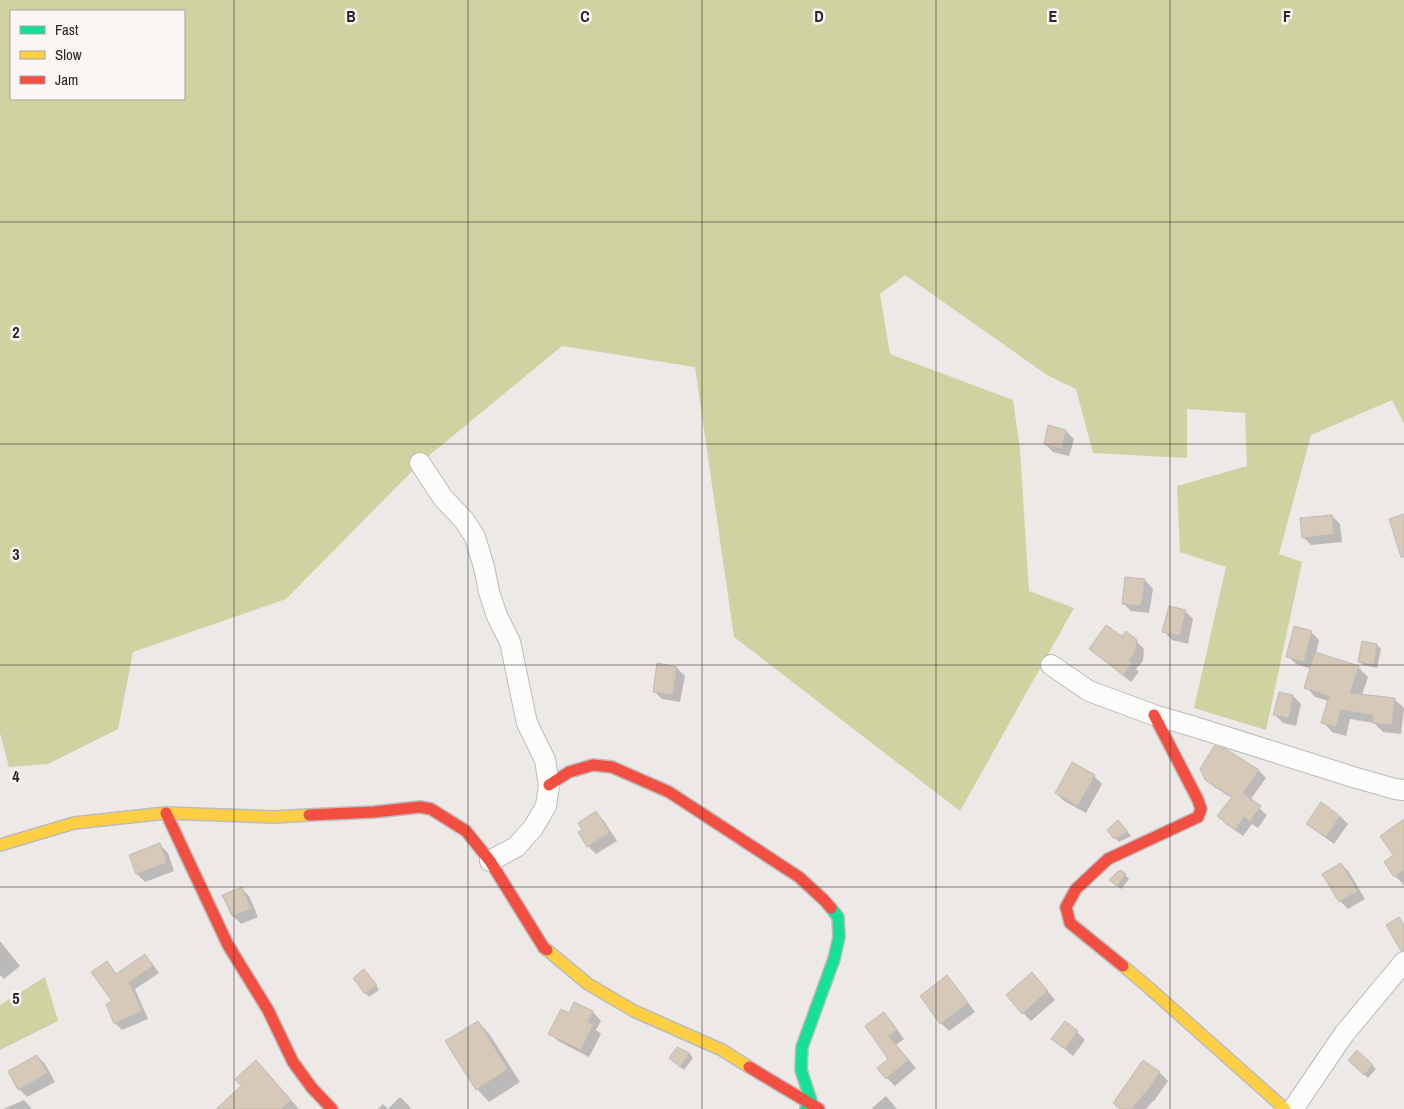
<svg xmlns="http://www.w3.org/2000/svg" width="1404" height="1109" viewBox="0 0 1404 1109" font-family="'Archivo Narrow',sans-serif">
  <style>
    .green { fill: #cfd2a1; fill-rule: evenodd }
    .shadow { fill: #0003 }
    .building { fill: #d6c9b7; stroke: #bebcbb }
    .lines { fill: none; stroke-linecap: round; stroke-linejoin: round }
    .street-casing { stroke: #bdbbba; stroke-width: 22 }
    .fast-casing { stroke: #bdbbba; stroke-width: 14 }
    .slow-casing { stroke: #bdbbba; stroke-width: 14 }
    .jam-casing { stroke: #bdbbba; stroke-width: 14 }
    .street { stroke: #fcfcfb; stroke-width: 20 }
    .fast { stroke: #16e098; stroke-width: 11 }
    .slow { stroke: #ffcf43; stroke-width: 11 }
    .jam { stroke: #f24e42; stroke-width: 11 }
    .grid { fill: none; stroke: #2a2828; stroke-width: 1; stroke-opacity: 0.55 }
    .grid-label { font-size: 16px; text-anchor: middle; font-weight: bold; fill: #2a2828; stroke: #faf6f4; stroke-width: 5; stroke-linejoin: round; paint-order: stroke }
  </style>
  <rect width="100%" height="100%" fill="#ece9e7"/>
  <path class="green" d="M 0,0 L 1404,0 L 1404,424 L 1392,400 L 1311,435 L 1279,554 L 1302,562 L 1266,730 L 1194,708 L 1226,567 L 1180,552 L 1177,486 L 1247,466 L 1245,413 L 1187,409 L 1187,458 L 1093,453 L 1076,389 L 1047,375 L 905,275 L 880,294 L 890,354 L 1013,400 L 1020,450 L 1029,591 L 1074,608 L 960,811 L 734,637 L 695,367 L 562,346 L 420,463 L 286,599 L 133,652 L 118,729 L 48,764 L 9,767 L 0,733 ZM 11,11 L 184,11 L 184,99 L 11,99 Z
    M 45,977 L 58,1021 L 0,1050 L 0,1005 Z"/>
  <path class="shadow" d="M 1066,431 L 1074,439 L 1069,456 L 1053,452 L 1045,444 Z
    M 1332,516 L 1340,524 L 1342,542 L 1311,545 L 1303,537 Z
    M 1145,580 L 1153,589 L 1149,613 L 1131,611 L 1123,603 Z
    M 1185,611 L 1193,619 L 1188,644 L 1172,640 L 1164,631 Z
    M 1311,632 L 1319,640 L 1316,654 L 1358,667 L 1368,677 L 1362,695 L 1394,699 L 1404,708 L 1401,734 L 1383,732 L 1374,723 L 1350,719 L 1346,736 L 1332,732 L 1323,722 L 1329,701 L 1315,697 L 1306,687 L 1311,669 L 1296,664 L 1288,656 Z
    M 1122,638 L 1136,641 L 1144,649 L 1143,661 L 1136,669 L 1139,672 L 1131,682 L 1099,656 Z
    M 1363,643 L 1377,645 L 1381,649 L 1377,668 L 1363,665 L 1360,662 Z
    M 677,668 L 685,676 L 680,702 L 662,699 L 654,691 Z
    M 1280,693 L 1293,696 L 1301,704 L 1296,726 L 1283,723 L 1275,715 Z
    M 1226,750 L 1259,771 L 1266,778 L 1250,800 L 1267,815 L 1258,828 L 1252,824 L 1243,836 L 1226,824 L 1219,816 L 1232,798 L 1214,787 L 1206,779 Z
    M 1094,776 L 1102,784 L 1086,813 L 1064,801 L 1056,793 Z
    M 596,813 L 604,821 L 617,841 L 596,854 L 588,846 L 584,830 Z
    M 1340,816 L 1348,824 L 1334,844 L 1316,831 L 1308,823 Z
    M 1404,821 L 1404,885 L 1395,876 L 1395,856 Z
    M 1122,825 L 1131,836 L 1119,842 L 1115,838 Z
    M 160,845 L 168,853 L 174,871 L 145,882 L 137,874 L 131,856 Z
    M 1341,864 L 1349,872 L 1365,899 L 1348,909 L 1340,901 Z
    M 1125,875 L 1129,879 L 1121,889 L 1114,883 Z
    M 241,888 L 249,896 L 258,917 L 241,924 L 233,916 L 223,896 Z
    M 0,941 L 20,966 L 4,979 L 0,975 Z
    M 145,956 L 152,963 L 159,973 L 135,989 L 148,1019 L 122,1030 L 115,1023 L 114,1002 L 107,962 L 117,974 Z
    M 368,975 L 379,990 L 369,997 L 354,979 Z
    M 947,977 L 955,985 L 975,1012 L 949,1031 L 941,1023 L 921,996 Z
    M 1040,982 L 1055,1000 L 1031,1021 L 1023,1013 Z
    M 575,1003 L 593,1012 L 601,1021 L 596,1030 L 601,1034 L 589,1057 L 558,1041 L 550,1033 L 569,1014 Z
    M 884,1014 L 892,1022 L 904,1039 L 896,1045 L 916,1068 L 895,1086 L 887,1078 L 890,1059 Z
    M 478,1022 L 490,1035 L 520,1082 L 489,1102 L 477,1089 Z
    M 1077,1032 L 1085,1040 L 1073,1056 L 1053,1039 Z
    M 678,1049 L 690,1054 L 693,1058 L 684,1070 L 674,1062 Z
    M 1357,1052 L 1376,1069 L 1368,1078 L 1349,1060 Z
    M 37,1056 L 45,1064 L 55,1082 L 27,1097 L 19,1089 L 10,1072 Z
    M 1143,1062 L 1160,1073 L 1168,1081 L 1154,1101 L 1153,1101 L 1146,1109 L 1120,1109 L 1114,1103 Z
    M 268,1074 L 299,1109 L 229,1109 Z
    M 886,1096 L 897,1109 L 873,1109 L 872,1108 Z
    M 400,1097 L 412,1109 L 378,1109 L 383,1104 L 388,1109 Z
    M 24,1100 L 32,1109 L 3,1109 Z"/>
  <path class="building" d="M 1048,425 L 1066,430 L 1062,449 L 1044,444 Z
    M 1404,514 L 1404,557 L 1401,557 L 1389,519 Z
    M 1332,515 L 1334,534 L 1302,538 L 1300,518 Z
    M 1125,577 L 1145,579 L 1141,606 L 1122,604 Z
    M 1169,606 L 1186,610 L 1180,636 L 1162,632 Z
    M 1106,625 L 1122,636 L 1126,631 L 1137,640 L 1135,652 L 1129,661 L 1132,663 L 1123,675 L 1089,649 Z
    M 1294,626 L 1312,631 L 1304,662 L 1286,657 Z
    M 1362,641 L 1377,644 L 1374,665 L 1358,662 Z
    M 1315,652 L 1359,666 L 1350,693 L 1395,698 L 1392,725 L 1372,723 L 1373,715 L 1341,710 L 1336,727 L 1321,723 L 1329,696 L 1304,688 Z
    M 657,663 L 677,667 L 673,695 L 653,692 Z
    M 1279,692 L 1293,695 L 1289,718 L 1273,715 Z
    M 1214,746 L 1226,749 L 1259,770 L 1243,793 L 1261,806 L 1250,822 L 1244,817 L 1235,830 L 1217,816 L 1232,797 L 1205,780 L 1200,769 Z
    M 1072,762 L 1095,775 L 1078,806 L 1055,793 Z
    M 1321,802 L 1340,816 L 1326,837 L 1306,824 Z
    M 596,811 L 610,832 L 587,847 L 578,832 L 582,830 L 578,823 Z
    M 1404,819 L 1404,870 L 1394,877 L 1384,862 L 1393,855 L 1380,836 Z
    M 1118,820 L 1128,832 L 1114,839 L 1107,830 Z
    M 160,843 L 167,863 L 136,874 L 129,855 Z
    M 1341,863 L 1358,891 L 1339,902 L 1322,874 Z
    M 1121,870 L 1126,874 L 1117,886 L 1109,880 L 1117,872 Z
    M 242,887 L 251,909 L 232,916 L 222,895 Z
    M 1399,917 L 1404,925 L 1404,950 L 1401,951 L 1386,925 Z
    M 145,954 L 153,966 L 129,982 L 142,1011 L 114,1024 L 106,1004 L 112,1001 L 91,972 L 107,961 L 116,974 Z
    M 364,969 L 377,985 L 365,994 L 353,978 Z
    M 1032,972 L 1048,991 L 1022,1014 L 1006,995 Z
    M 947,975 L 968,1003 L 940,1024 L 920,996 Z
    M 574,1002 L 593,1011 L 588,1022 L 593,1025 L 581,1050 L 548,1034 L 561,1009 L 569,1013 Z
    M 884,1012 L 897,1030 L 889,1036 L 908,1060 L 886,1079 L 877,1068 L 888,1059 L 865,1026 Z
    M 478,1021 L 508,1069 L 476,1090 L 445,1041 Z
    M 1065,1021 L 1078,1031 L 1065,1049 L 1051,1039 Z
    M 677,1047 L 690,1053 L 680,1067 L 669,1058 Z
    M 1357,1050 L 1373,1065 L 1364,1075 L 1348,1060 Z
    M 37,1055 L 48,1073 L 18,1090 L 8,1071 Z
    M 256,1060 L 291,1100 L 281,1109 L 216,1109 L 241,1086 L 235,1079 Z
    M 1143,1060 L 1160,1072 L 1145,1094 L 1144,1094 L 1132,1109 L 1120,1109 L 1113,1103 Z"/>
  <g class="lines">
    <g class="street-casing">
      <path id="street" d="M 420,463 L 443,498 L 464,520 L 475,537 L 484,567 L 489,592 L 497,616 L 510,642 L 527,723 L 545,760 L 549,785 L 546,806 L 533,828 L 516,847 L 490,861
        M 1051,665 L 1089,691 L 1154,715 L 1195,727 L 1353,777 L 1395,789 L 1404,790
        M 1293,1109 L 1344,1034 L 1404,962"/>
    </g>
    <g class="fast-casing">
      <path id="fast" d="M 806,1108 L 812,1104 L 801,1070 L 802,1047 L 834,959 L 839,937 L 838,917 L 831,908"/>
    </g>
    <g class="slow-casing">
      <path id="slow" d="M 0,845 L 74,823 L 166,813 L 273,817 L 309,815
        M 547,950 L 588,984 L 634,1011 L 722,1050 L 749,1067
        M 1123,966 L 1148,987 L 1285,1109"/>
    </g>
    <g class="jam-casing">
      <path id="jam" d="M 549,785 L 569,772 L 593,765 L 612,767 L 669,792 L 799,877 L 824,900 L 831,908
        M 166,813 L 228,945 L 268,1010 L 293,1062 L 312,1088 L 332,1109
        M 309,815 L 374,812 L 420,807 L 431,809 L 466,831 L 490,861 L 544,948 L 547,950
        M 1123,966 L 1070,923 L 1066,907 L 1076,889 L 1108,859 L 1198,817 L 1201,809 L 1198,800 L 1154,715
        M 749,1067 L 819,1109"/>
    </g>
    <use href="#street" class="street"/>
    <use href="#fast" class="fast"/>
    <use href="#slow" class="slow"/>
    <use href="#jam" class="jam"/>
  </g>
  <path class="grid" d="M 234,0 L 234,1109M 468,0 L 468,1109M 702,0 L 702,1109M 936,0 L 936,1109M 1170,0 L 1170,1109M 0,222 L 1404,222M 0,444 L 1404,444M 0,665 L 1404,665M 0,887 L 1404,887"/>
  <g class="grid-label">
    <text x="351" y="22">B</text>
    <text x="585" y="22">C</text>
    <text x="819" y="22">D</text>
    <text x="1053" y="22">E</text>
    <text x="1287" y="22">F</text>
    <text x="16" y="338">2</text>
    <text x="16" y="560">3</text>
    <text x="16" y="782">4</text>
    <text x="16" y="1004">5</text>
  </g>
  <rect x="10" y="10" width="175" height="90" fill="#faf6f4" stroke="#a7a4a2"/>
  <rect x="20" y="26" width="25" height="8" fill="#16e098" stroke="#a7a4a2"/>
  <text x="55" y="35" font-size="15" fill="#2a2828">Fast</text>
  <rect x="20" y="51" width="25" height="8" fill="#ffcf43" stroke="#a7a4a2"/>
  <text x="55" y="60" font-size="15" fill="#2a2828">Slow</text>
  <rect x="20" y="76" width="25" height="8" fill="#f24e42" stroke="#a7a4a2"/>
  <text x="55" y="85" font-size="15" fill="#2a2828">Jam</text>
</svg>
